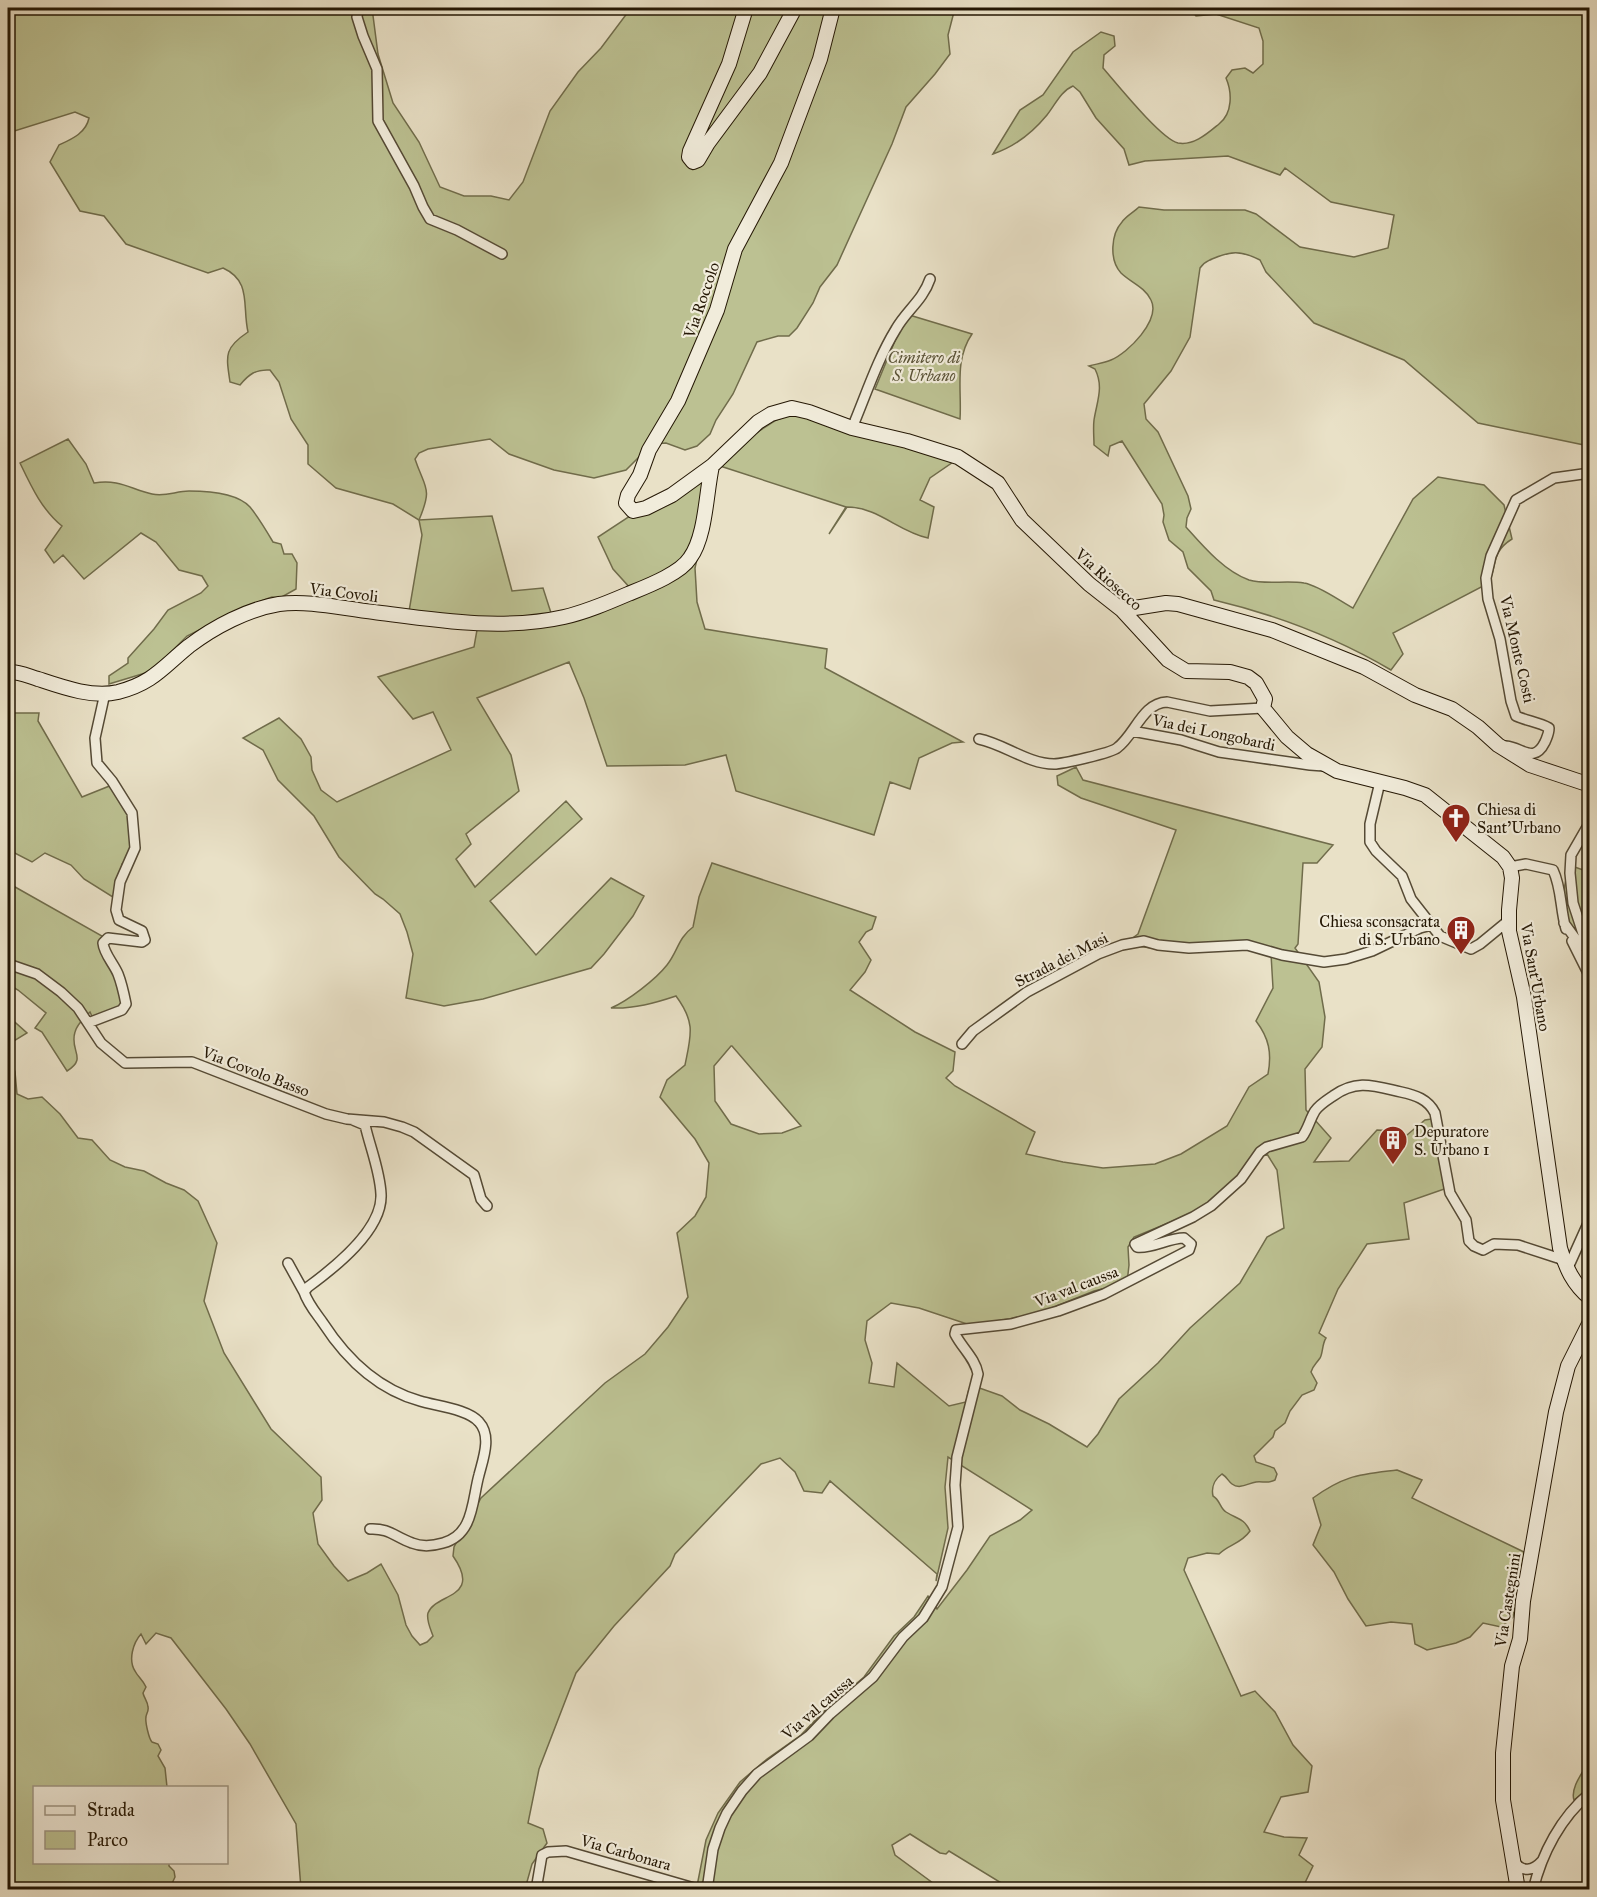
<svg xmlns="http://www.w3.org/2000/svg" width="1597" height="1897" viewBox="0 0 1597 1897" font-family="'IM FELL Great Primer',serif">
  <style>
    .green { fill: #bcc192; stroke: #706c4b; stroke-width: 1.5; fill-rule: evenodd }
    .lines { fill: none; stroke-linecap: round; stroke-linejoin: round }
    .street-casing { stroke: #554a35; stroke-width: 12 }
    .secondary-casing { stroke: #241704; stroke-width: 16 }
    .street { stroke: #f1ecdb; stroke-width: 9 }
    .secondary { stroke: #f1ecdb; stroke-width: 14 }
    .labels { text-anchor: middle; stroke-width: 4.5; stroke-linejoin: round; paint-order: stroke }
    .street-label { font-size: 16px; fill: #241704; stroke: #f1ecdb }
    .park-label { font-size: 16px; font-style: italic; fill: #595236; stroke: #f1ecdb }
    .poi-label { font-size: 16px; fill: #241704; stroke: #f1ecdb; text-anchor: start }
  </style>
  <rect width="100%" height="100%" fill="#e9e1c7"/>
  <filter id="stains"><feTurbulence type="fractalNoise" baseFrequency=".00333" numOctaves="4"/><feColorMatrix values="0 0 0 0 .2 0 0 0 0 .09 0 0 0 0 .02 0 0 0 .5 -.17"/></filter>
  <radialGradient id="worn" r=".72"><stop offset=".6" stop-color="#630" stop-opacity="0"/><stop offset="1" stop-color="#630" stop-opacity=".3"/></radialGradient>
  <path class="green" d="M 8,8 L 372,8 L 378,54 L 393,103 L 419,142 L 440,187 L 464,196 L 491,196 L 509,200 L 523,182 L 550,111 L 578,72 L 601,48 L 631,8 L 955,8 L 948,35 L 950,54 L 935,74 L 906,107 L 892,144 L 837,265 L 820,287 L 813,303 L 797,328 L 789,336 L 778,336 L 757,342 L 733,394 L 716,420 L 710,434 L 697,446 L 685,450 L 666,443 L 652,444 L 626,470 L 594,478 L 554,470 L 509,454 L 490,439 L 428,449 L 419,453 L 415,459 C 425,489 433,487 419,520 L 492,516 L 512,591 L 543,588 L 552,616 L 631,589 L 613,569 L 598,537 L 776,420 L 790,415 L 799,415 L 956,460 L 930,478 L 920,500 L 934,507 L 928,538 C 899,532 878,507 847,507 L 829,534 L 846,507 L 720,466 L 715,476 L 695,568 L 697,602 L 705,629 L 827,649 L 825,668 L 963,742 L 952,743 L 919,758 L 910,789 L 890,782 L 874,835 L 736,791 L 726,755 L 685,765 L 607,766 L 584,698 L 569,662 L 477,698 L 511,755 L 519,791 L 466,834 L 471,844 L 456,859 L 475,887 L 566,801 L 582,819 L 490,901 L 536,955 L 611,878 L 644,896 L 633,916 L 604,954 L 591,968 L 483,999 L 444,1006 L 406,998 L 413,954 L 407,932 L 400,914 L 383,899 L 375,894 L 339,857 L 314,816 L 278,780 L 263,750 L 243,738 L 279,718 L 301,739 L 311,757 L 312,770 L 321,790 L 337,802 L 451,750 L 433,712 L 413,719 L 378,677 L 474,647 L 477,630 L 407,623 L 422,535 L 419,520 L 393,504 L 336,488 L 308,464 L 308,445 L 291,419 L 279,382 L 270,370 C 256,369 249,374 240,385 L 230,382 C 226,355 224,348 248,332 C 242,306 252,281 223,268 L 208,273 L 126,244 L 104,216 L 80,211 L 50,162 L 59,145 C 72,139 86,133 89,118 L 75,112 L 8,133 Z
    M 1192,8 L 1589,8 L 1589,446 L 1478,423 L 1404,360 L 1314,323 L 1266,272 L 1260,260 C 1240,250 1231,251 1212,259 C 1206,262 1204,262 1200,268 L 1190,337 L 1171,371 L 1144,404 L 1146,419 L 1158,432 L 1188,496 L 1191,509 L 1187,518 L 1186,527 C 1203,546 1224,571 1249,580 C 1266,585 1286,580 1304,583 C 1318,585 1340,601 1353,608 L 1413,499 L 1438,477 L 1484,485 L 1504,505 L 1512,539 C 1491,552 1497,565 1489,583 L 1393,633 L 1403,654 L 1391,670 C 1335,637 1277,615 1214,600 L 1211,591 L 1188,568 L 1183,552 L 1169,540 L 1163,522 L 1164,515 L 1162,504 L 1122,441 L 1110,446 L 1108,456 L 1094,445 C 1094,437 1093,428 1094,420 C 1097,401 1104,387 1095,369 L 1089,366 C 1096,364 1104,363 1111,360 C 1128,353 1161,320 1151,300 C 1145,287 1130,282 1121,273 C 1109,260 1111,234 1122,222 C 1126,216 1134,212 1139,207 L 1164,210 L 1245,210 L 1256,214 L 1300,247 L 1354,257 L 1388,248 L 1394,215 L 1331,202 L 1285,168 L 1280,175 L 1228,156 L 1145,161 L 1129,165 L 1124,149 L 1096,118 L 1080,92 L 1073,86 C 1061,91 1055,105 1047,115 C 1033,132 1014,147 993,154 L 1020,110 L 1043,95 L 1073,52 L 1101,32 L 1114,36 L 1115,46 L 1104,55 L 1103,68 C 1117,84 1161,139 1178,143 C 1194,146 1208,133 1219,124 C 1233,113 1232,92 1226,78 L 1232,70 L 1245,68 L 1253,73 L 1263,64 L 1263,41 L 1259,28 L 1216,14 L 1196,16 L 1192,11 Z
    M 906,314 L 972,334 C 954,360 962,391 960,419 L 875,389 Z
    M 68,439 L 86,464 L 94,483 C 120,479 130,489 152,494 C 166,497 176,491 189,491 C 207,491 237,493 250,507 C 259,518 266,530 273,542 L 281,544 L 284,554 L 292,554 L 297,563 L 296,589 L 280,598 L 272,597 L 249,605 L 187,636 L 152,671 L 109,684 L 109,676 L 128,663 L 128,658 L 154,629 L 168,610 L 201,593 L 208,586 L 202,576 L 179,570 L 156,542 L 141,533 L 84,579 L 63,555 L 54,563 L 45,550 L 62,526 C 42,510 31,486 20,463 Z
    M 8,713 L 39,713 L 38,721 L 82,797 L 112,785 L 124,799 L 135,842 L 129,856 L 122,864 L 116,899 L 84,879 L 71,865 L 45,853 L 32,862 L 11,851 L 8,858 Z
    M 1076,767 L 1083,780 L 1333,845 L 1317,863 L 1303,863 L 1298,944 L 1295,948 L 1319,982 L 1325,1017 L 1322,1047 L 1305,1069 L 1306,1110 L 1331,1138 L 1314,1162 L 1349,1161 L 1377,1130 L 1398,1131 L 1407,1135 L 1425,1120 L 1438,1118 L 1450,1187 L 1404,1203 L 1409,1239 L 1367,1244 L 1338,1289 L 1319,1333 L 1326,1338 C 1322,1344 1323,1353 1320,1358 C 1316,1364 1313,1365 1311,1372 L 1317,1383 L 1314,1390 L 1302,1395 L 1290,1411 L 1285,1423 L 1275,1431 L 1273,1437 L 1254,1456 L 1256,1462 L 1274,1468 L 1277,1474 L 1275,1480 C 1267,1484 1263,1481 1256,1482 C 1248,1483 1240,1490 1232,1484 C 1228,1481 1227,1477 1222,1474 C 1215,1479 1211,1487 1213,1496 C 1220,1500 1220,1508 1226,1512 C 1237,1519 1244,1518 1250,1531 C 1241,1544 1229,1544 1219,1554 L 1207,1553 L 1188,1558 L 1184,1570 L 1241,1696 L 1255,1691 L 1275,1712 L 1293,1745 L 1312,1766 L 1308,1792 L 1281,1797 L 1264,1832 L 1284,1837 L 1307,1838 L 1299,1855 L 1313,1866 L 1302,1889 L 1011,1889 L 949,1851 L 946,1854 L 940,1853 L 910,1834 L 892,1845 L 895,1855 L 941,1889 L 709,1890 L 697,1886 L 706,1840 L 718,1813 L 740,1782 L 767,1759 L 801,1735 L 822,1713 L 864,1677 L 894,1636 L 914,1617 L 928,1596 L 937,1609 L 967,1570 L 990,1536 L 1020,1520 L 1032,1510 L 948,1457 L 945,1487 L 948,1528 L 936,1581 L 937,1574 L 830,1481 L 822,1493 L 804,1491 L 795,1472 L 780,1458 L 761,1464 L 675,1554 L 670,1566 L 614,1626 L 576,1673 L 539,1769 L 528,1823 L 543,1829 L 547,1843 L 532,1864 L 525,1889 L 301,1889 L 296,1824 L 250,1744 L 226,1709 L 171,1638 L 156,1633 L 146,1644 L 141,1634 C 133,1643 128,1660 135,1671 C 138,1677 143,1680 146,1687 L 143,1693 C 144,1698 148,1702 148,1707 C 149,1711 146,1714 146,1717 C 145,1722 149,1739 152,1742 L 158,1744 L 161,1750 L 158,1756 L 165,1768 L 167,1787 L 34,1788 L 34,1862 L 169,1863 L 169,1866 L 174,1871 L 175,1877 L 169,1890 L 8,1889 L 8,1016 L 27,1033 L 12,1042 L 8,1048 L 15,1072 L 17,1094 L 28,1099 L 42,1097 L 60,1114 L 78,1138 L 92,1140 L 110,1160 L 125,1167 L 144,1171 L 166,1183 L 184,1190 L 198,1201 L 217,1243 L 204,1301 L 224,1353 L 271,1429 L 321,1477 L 322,1500 L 313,1513 L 318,1544 L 334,1566 L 348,1581 L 367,1573 L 381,1564 L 398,1595 L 406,1625 L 412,1636 L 420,1645 L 427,1642 L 433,1636 C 431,1630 426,1620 428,1613 C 435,1593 483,1599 453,1556 L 454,1547 L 481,1498 L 605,1383 L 645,1354 L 668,1327 L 688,1297 L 677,1233 L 695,1216 L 706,1197 L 709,1163 L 695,1139 L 660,1097 L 667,1080 L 685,1065 C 691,1035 696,1023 676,996 C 655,1003 634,1009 611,1008 C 628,1001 656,979 667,965 C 678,951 678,938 693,927 L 699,897 L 712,863 L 876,917 L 872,929 L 866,932 L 859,942 L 871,960 L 865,972 L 850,990 L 915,1032 L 955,1052 L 953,1071 L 946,1078 L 955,1086 L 1035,1132 L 1026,1154 L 1063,1162 L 1103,1168 L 1155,1164 L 1181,1154 L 1227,1126 L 1249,1087 L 1268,1074 C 1272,1053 1269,1038 1256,1021 L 1273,988 L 1271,954 L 1255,949 L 1166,950 L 1137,946 L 1134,937 L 1138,934 L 1176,830 L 1081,798 L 1058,785 L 1057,776 ZM 731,1046 L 732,1046 L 801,1126 L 782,1133 L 759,1134 L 731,1124 L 715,1101 L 714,1066 ZM 1267,1154 L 1277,1170 L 1284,1228 L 1267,1237 L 1240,1283 L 1190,1328 L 1158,1363 L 1119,1399 L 1098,1434 L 1087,1447 L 1049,1424 L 1020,1410 L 1002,1396 L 974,1386 L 969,1389 L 966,1402 L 949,1406 L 897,1363 L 894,1387 L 869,1383 L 872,1363 L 865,1340 L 867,1321 L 891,1303 L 919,1308 L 970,1325 L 1034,1315 L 1094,1291 L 1127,1283 L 1129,1265 L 1128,1247 L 1134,1237 L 1200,1210 L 1223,1192 L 1249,1163 Z
    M 1569,865 L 1589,872 L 1589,960 L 1568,928 L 1563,894 Z
    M 8,883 L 102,936 L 100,940 L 130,1001 L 95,1023 L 90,1012 C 84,1018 77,1024 75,1032 C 69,1051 88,1058 67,1071 L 42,1032 L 35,1028 L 46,1013 L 18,990 L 8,984 Z
    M 1397,1470 L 1422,1480 L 1412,1498 L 1524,1552 L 1513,1617 L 1501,1627 L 1483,1623 L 1470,1637 L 1456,1643 L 1427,1650 L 1415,1644 L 1412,1624 L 1391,1622 L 1366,1626 L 1348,1599 L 1334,1572 L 1313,1545 L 1321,1525 L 1313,1498 C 1345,1475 1358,1475 1397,1470 Z
    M 1589,1761 L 1589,1788 L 1574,1800 C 1570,1788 1583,1772 1589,1761 Z"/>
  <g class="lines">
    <g class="street-casing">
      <path id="street" d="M 358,8 L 357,17 L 363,36 L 377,69 L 378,121 L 414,186 L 423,207 L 430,219 L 457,230 L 502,254
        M 852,428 C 866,395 877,360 896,329 C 906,311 923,300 930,279
        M 1132,731 L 1181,740 L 1219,752 L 1310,765 L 1324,766
        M 979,739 C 1004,744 1028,764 1054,764 C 1062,764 1111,753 1117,748 C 1135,735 1142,703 1167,702 L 1210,711 L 1263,708
        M 1506,746 C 1523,748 1534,764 1545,742 C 1547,737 1549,734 1549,728 C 1539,722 1527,721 1516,716 L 1511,701 L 1500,639 L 1488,599 L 1486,578 L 1491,556 L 1516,500 L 1554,478 L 1590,473
        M 1380,782 L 1370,824 L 1370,842 L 1376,851 L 1402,876 L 1411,899 L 1440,936 L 1471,949 L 1480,944 L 1508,921
        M 1510,867 L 1526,864 L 1553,870 C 1562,889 1560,909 1566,929
        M 1564,923 L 1580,945 L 1587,946 L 1573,903 L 1570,873 L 1571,855 L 1590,822
        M 1572,941 L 1590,977
        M 8,964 L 37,974 L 61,992 L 78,1008 L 101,1043 L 125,1063 L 192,1062 L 326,1114 L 347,1119 L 384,1122 L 402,1127 L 414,1132 L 474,1175 L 481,1199 L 487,1206
        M 88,1023 L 122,1010 L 126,1004 C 124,994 122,984 118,974 C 114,964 104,954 103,943 L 108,938 L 142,942 L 145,940 L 142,931 L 119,920 L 116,910 L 120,882 L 135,848 L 132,813 L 112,781 L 97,763 L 95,738 L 105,693
        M 962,1044 L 973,1031 L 1027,992 L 1098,954 L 1122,945 L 1144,941 L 1158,945 L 1189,948 L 1247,945 L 1282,955 L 1324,962 L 1346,959 L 1372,951 L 1420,928 L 1432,925
        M 353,1120 L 365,1125 C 370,1147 380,1171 381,1194 C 383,1230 334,1268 308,1287 L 304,1292 C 308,1304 316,1313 323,1323 C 347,1360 377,1389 420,1401 C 436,1406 468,1409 479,1422 C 492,1436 483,1459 479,1475 C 472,1500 474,1535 443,1543 C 433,1546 422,1547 412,1543 C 395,1537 389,1528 370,1529
        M 288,1263 L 304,1292
        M 1567,1270 L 1590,1219
        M 1514,1861 C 1522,1873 1533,1871 1542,1861
        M 536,1890 L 542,1855 L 548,1852 L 566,1851 L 701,1890
        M 704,1890 L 708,1883 L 713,1849 L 720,1828 L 727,1813 L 742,1791 L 757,1774 L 809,1736 L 830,1714 L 873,1677 L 903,1637 L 923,1618 L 942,1587 L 958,1527 L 955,1485 L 957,1457 L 978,1374 C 975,1358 962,1348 955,1334 L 956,1330 L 1011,1324 L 1058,1311 L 1104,1294 L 1189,1250 L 1191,1244 L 1184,1238 C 1168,1238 1152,1249 1137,1247 L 1135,1244 L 1193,1217 L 1211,1206 L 1241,1179 L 1260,1152 L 1267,1147 L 1302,1137 C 1308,1129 1310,1119 1315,1111 C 1319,1105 1327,1100 1333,1096 C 1357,1079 1374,1086 1401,1092 C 1415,1095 1428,1099 1435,1113 L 1450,1193 L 1466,1220 L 1469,1241 L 1474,1246 L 1483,1250 L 1494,1244 L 1518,1245 L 1564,1260
        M 1533,1890 C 1542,1853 1561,1817 1590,1793"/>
    </g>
    <g class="secondary-casing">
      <path id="secondary" d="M 746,8 L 729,64 L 690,151 L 689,157 L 693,162 L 698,160 L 708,143 L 760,73 L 795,8
        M 833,8 L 820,59 L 781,163 L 735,249 L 717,310 L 678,401 L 649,450 L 640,475 L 628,495 L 626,503 L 633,511 L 646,508 L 672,495 L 712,466 L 758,422 L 771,414 L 792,408 L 809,412 L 852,428 L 907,441 L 958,457 L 998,483 L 1022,520 L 1089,584 L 1122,610 L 1168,660 L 1186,671 L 1230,672 L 1248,677 L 1256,683 L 1265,699 L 1263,708 L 1287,737 L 1307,754 L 1337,771 L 1405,788 L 1425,795 L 1503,857 L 1510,867 L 1512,878 L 1509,910 L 1509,931 L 1524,997 L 1560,1248 C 1566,1268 1573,1284 1590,1298
        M 1122,610 L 1166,603 L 1178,604 L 1272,630 L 1364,667 L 1415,695 L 1452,709 L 1478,727 L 1498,745 L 1530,765 L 1590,785
        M 8,672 C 18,671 28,676 38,679 C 62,687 92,698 118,692 C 153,683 163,667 189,646 C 214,627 248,609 279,604 C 310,600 344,609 374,612 C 436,620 502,631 564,617 C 586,612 607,603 628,594 C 645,587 680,574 690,558 C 706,536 706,493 712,466
        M 1518,1890 L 1503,1800 L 1503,1753 L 1512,1666 L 1520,1639 L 1523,1601 L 1556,1412 L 1568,1366 L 1590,1322"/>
    </g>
    <use href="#street" class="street"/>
    <use href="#secondary" class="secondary"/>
  </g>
  <defs>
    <g id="church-pin" transform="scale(1.5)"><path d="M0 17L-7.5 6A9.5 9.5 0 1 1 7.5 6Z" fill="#8f2418" stroke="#f1ecdb"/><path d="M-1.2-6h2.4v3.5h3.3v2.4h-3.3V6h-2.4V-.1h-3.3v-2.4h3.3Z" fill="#fff"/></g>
    <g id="building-pin" transform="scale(1.5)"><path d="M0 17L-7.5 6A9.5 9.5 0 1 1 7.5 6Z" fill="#8f2418" stroke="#f1ecdb"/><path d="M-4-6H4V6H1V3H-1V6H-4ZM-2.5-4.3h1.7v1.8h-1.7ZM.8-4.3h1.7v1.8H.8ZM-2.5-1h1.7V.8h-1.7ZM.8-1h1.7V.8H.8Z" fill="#fff"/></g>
  </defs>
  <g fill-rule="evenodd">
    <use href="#church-pin" x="1456" y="818"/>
    <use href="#building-pin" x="1461" y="930"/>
    <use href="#building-pin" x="1393" y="1140"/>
  </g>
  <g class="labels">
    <g class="street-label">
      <text transform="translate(701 300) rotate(-71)" y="6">Via Roccolo</text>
      <text transform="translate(1109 579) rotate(42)" y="6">Via Riosecco</text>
      <text transform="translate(344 592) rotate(7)" y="6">Via Covoli</text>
      <text transform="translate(1518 649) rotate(77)" y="6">Via Monte Costi</text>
      <text transform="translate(1214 732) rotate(12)" y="6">Via dei Longobardi</text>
      <text transform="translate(1061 959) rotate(-27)" y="6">Strada dei Masi</text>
      <text transform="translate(1536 977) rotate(80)" y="6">Via Sant'Urbano</text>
      <text transform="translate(256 1071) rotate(21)" y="6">Via Covolo Basso</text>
      <text transform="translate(1076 1286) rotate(-21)" y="6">Via val caussa</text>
      <text transform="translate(1507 1600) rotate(-81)" y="6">Via Castegnini</text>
      <text transform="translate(817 1707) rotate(-41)" y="6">Via val caussa</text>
      <text transform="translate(626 1852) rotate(16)" y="6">Via Carbonara</text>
    </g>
    <g class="park-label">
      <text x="924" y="363">Cimitero di<tspan x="924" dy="18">S. Urbano</tspan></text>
    </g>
    <g class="poi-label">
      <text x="1477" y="815">Chiesa di<tspan x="1477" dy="18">Sant'Urbano</tspan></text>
      <text x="1440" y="927" text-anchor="end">Chiesa sconsacrata<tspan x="1440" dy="18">di S. Urbano</tspan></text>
      <text x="1414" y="1137">Depuratore<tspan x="1414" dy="18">S. Urbano 1</tspan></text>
    </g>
  </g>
  <rect width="1597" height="1897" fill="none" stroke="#e9e1c7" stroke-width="30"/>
  <rect x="9" y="9" width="1579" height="1879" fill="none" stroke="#241704" stroke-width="3"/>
  <rect x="15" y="15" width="1567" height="1867" fill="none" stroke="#241704" stroke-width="1.5"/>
  <rect x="33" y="1786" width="195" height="78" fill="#f1ecdb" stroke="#9f9785" stroke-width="1.5"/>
  <rect x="45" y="1806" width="30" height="9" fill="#f1ecdb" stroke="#9f9785" stroke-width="1.5"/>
  <text x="87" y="1816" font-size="18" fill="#241704">Strada</text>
  <rect x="45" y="1831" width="30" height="18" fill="#bcc192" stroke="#9f9785" stroke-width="1.5"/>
  <text x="87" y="1846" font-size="18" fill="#241704">Parco</text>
  <rect width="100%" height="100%" filter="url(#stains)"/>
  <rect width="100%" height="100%" fill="url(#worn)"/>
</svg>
